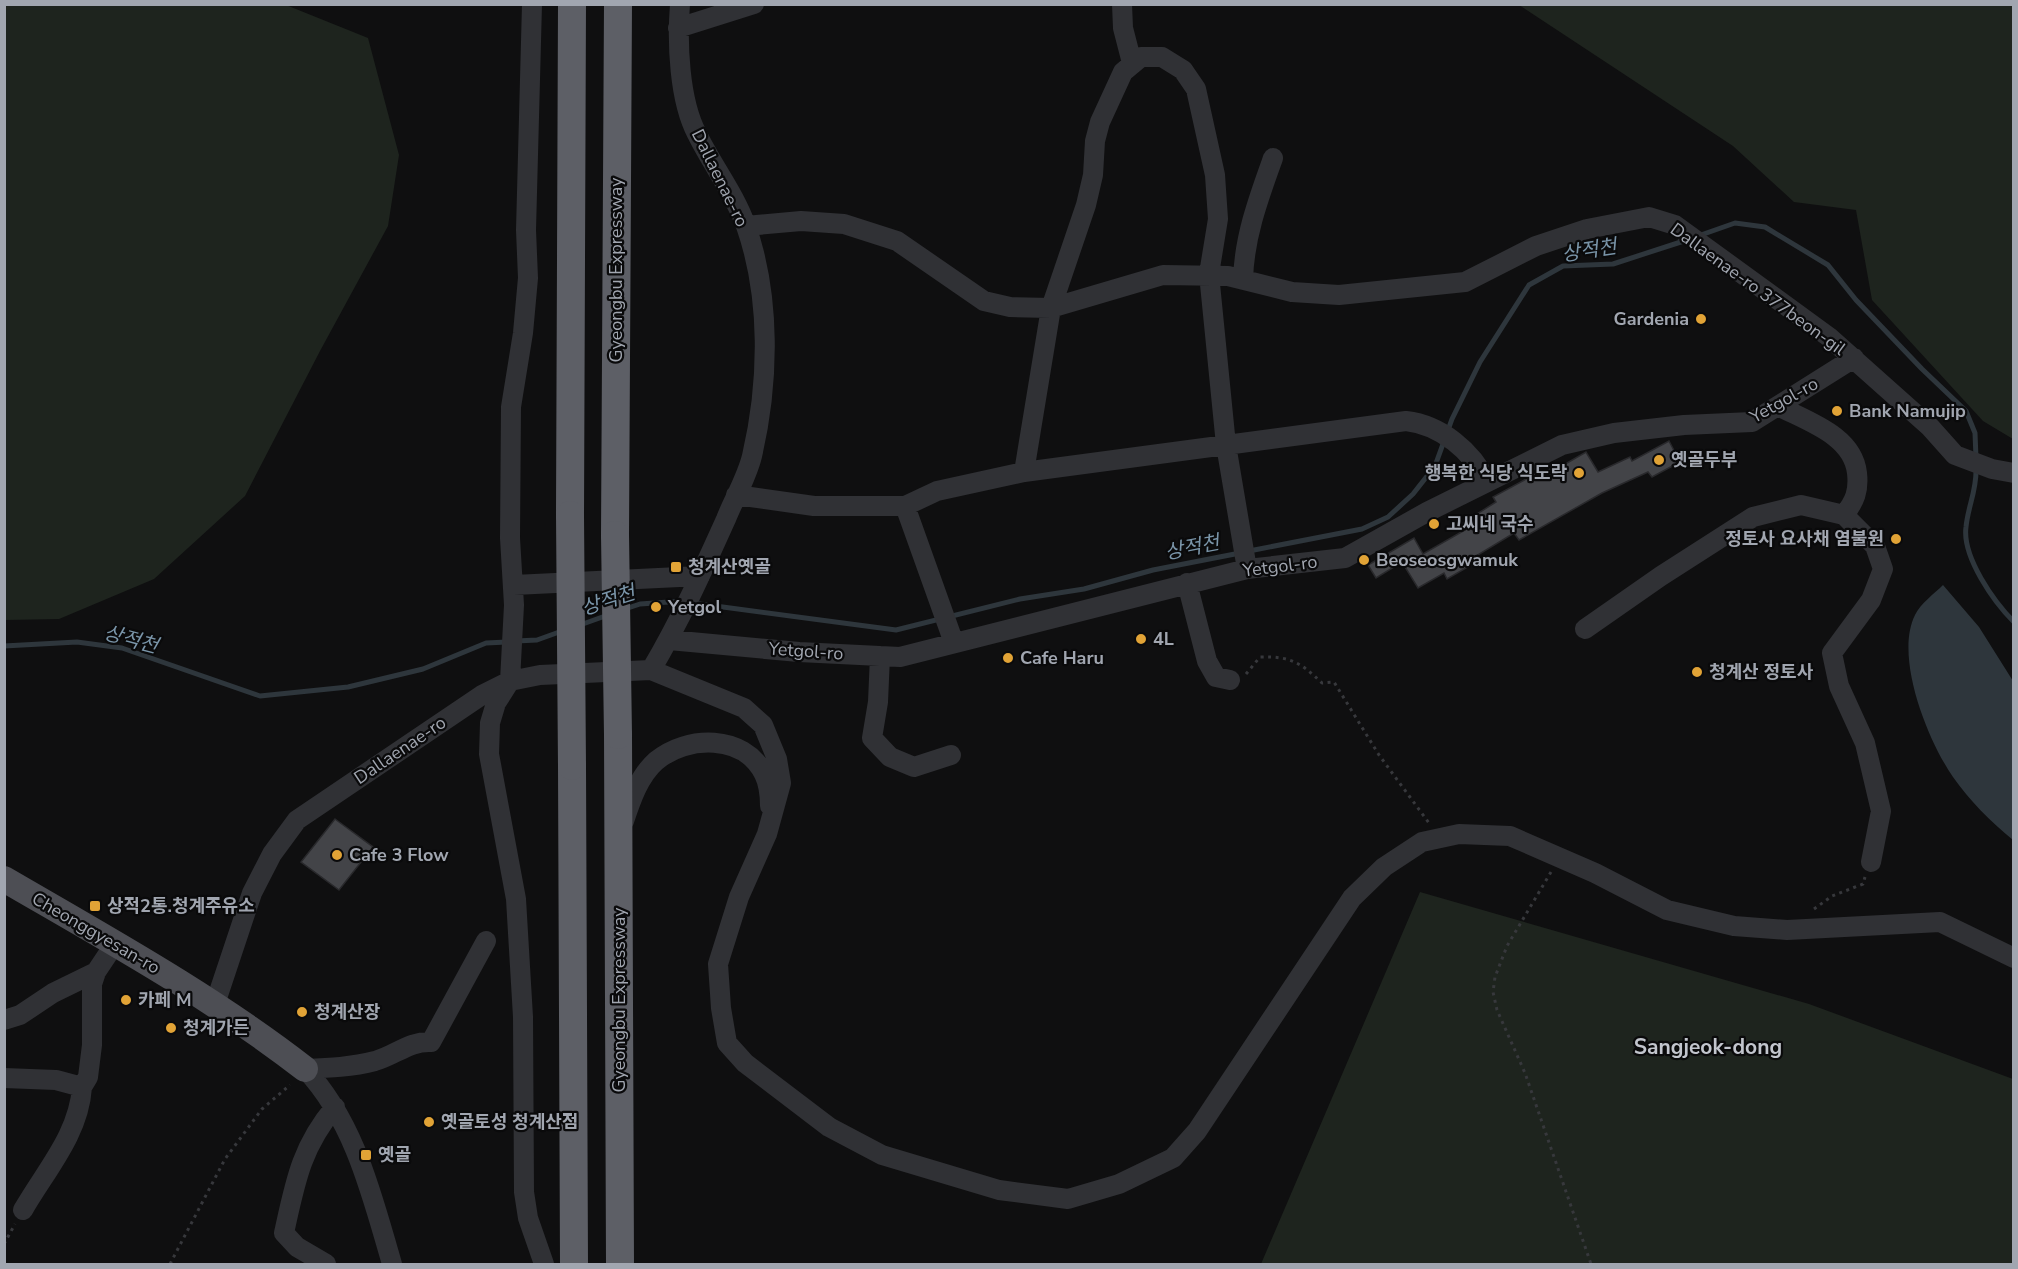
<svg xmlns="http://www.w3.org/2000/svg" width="2018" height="1269" viewBox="0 0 2018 1269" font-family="'Nunito Sans','Noto Sans KR',sans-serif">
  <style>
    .green { fill: #1e241e }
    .water { fill: #2e363c }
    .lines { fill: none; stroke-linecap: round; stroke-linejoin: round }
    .stream { stroke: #2e363c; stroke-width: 5 }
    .building { fill: #434448; stroke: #29292c; stroke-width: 1.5 }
    .path { stroke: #37383c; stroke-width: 3; stroke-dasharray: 3 4.5; stroke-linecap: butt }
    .minor { stroke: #303135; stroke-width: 20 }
    .major { stroke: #4d4e54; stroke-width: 26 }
    .highway { stroke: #5d5f66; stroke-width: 28 }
    .highway-bridge { stroke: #5d5f66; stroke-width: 28 }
    .poi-dot { fill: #e1a336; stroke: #0a0a0b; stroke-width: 2 }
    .labels { text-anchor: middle; stroke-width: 4.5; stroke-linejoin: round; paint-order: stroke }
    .street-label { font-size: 18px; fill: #a1a6b0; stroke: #0a0a0b }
    .poi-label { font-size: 18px; font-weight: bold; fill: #a1a6b0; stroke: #0a0a0b; text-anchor: start }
    .water-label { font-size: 20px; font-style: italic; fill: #7a95a9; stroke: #0a0a0b }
    .quarter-label { font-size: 21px; font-weight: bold; fill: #c2c5cd; stroke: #0a0a0b }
  </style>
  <rect width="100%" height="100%" fill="#0f0f10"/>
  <path class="green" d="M 4,5 L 286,5 L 368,38 L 399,155 L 388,226 L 320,351 L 245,496 L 154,579 L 59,619 L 5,620 Z
    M 1519,5 L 2013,5 L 2013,439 L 1983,421 L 1872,300 L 1856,210 L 1794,202 L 1733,146 Z
    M 1420,892 L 1809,1004 L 2013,1079 L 2013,1264 L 1261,1264 Z"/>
  <path class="water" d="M 1943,585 L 1979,627 L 2013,681 L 2013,840 C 1991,822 1969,800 1953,777 C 1928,741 1894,657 1915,615 C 1920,604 1935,593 1943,585 Z"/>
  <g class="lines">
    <path class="stream" d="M 1698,236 L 1735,223 L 1765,227 L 1828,265 L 1856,300 L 1922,369 L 1966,411 L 1975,433 L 1976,458
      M 1976,468 C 1977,490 1968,506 1966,527 C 1962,557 1994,602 2014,622
      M 1249,551 L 1362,529 L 1388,517 L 1413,494 L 1435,466 L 1452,419 L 1480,362 L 1529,285 L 1563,266 L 1613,264 L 1687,240
      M 693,603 L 896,630 L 1020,599 L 1084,589 L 1153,570 L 1240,553
      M 625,609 L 640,604 L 683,601
      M 580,625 L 608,615
      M 516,641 L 537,640 L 562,631
      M 4,646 L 77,642 L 122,648 L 260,696 L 348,687 L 423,669 L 486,643 L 507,642"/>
  </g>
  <path class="building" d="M 1669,441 L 1680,462 L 1652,477 L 1648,472 L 1602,493 L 1519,540 L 1514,533 L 1471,559 L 1473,564 L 1447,579 L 1444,573 L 1418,588 L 1402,562 L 1376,578 L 1368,565 L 1414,538 L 1423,554 L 1465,530 L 1461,524 L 1496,502 L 1493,497 L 1552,465 L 1555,470 L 1586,452 L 1598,472 L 1630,457 L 1632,461 Z
    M 335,819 L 373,847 L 339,890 L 301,862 Z"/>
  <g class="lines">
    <path class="path" d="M 1246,674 L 1260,657 C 1291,656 1301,663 1322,683 L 1334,682 L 1379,755 L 1429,823
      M 1551,872 L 1507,946 L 1495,977 L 1493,992 L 1497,1010 L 1525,1073 L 1591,1264
      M 1814,909 L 1832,896 L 1863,884 L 1865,877
      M 4,1244 L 15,1224
      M 170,1264 L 225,1159 L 262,1109 L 290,1085"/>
    <path class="minor" d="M 532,4 L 526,230 L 528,278 L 523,333 L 511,407 L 510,538 L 514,605 L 510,681 L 496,703 L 490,723 L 489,754 L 516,899 L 523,1017 L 524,1192 L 528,1218 L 544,1264
      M 1122,4 L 1123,28 L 1132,63
      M 678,28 L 754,4
      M 746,226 L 801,221 L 844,224 L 897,241 L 984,301 L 1010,307 L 1051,308 L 1163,275 L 1228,276 L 1292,292 L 1339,295 L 1465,282 L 1536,246 L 1587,229 L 1649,217 L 1675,225 L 1829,337 L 1930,427 L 1955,455 L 1992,469 L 2014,473
      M 1243,280 C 1244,237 1259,197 1273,158
      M 1780,407 C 1809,422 1853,436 1857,473 C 1859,491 1855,501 1844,515 L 1875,546 L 1883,569 L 1871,600 L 1832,653 L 1839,686 L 1865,743 L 1881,811 L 1871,862
      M 1024,472 L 1051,308 L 1086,205 L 1093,175 L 1095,141 L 1100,122 L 1123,72 L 1141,57 L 1162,57 L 1183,70 L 1196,89 L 1215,175 L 1218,219 L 1209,274 L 1226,445 L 1247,569
      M 736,495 L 814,506 L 905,506 L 937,491 L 1024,472 L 1406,421 C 1441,425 1472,451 1487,482
      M 905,506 L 954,643
      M 1187,583 L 1207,661 L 1216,677 L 1230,680
      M 514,585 L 700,576
      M 1585,629 L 1661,576 L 1753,517 L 1801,505 L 1844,515
      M 669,640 L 799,652 L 900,657 L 1247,569 L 1345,558 L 1427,512 L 1562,445 L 1614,433 L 1684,425 L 1752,422 L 1854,358
      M 880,656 L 878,702 L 872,738 L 890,757 L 914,767 L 951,755
      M 651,670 L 744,708 L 763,725 L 777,759 L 781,783 L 767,834 L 739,897 L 718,964 L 721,1008 L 727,1043 L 745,1063 L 829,1127 L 882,1155 L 999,1190 L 1068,1199 L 1119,1184 L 1173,1158 L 1197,1131 L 1352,898 L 1384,867 L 1422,842 L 1459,834 L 1510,836 L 1595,873 L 1667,910 L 1734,926 L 1787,930 L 1940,922 L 2014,958
      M 624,821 C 631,800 639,776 656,761 C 687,735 744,734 764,774 C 769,784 770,795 770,806
      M 215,1004 L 252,893 L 272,854 L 297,820 L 482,695 L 510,681 L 540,675 L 651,670 C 680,621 703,570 726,519 C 734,499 747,477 752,456 C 769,383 771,298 746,226 C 735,194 712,165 697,134 C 679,100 677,42 680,4
      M 4,1020 L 20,1015 L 53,993 L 96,972
      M 305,1069 C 329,1068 352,1067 375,1061 C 396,1055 409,1041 431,1042 L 486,941
      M 305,1069 C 355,1122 372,1196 392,1264
      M 4,1078 L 56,1080 L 82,1087 L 88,1077 L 92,1045 L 92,984 L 96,972 L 116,942
      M 23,1210 C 46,1170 79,1134 82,1087
      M 326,1264 L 297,1247 L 284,1233 C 295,1183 301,1147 335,1107"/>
    <path class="major" d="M 4,879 C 107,939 211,996 305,1069"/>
    <path class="highway" d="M 570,515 L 572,4
      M 615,535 L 618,4
      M 618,735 L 620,1264
      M 572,766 L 574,1264"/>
    <path class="highway-bridge" d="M 570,515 L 572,766
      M 615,535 L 618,735"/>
  </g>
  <g class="poi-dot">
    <circle cx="1701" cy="319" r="6"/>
    <circle cx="1837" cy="411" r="6"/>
    <circle cx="1659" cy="460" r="6"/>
    <circle cx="1579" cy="473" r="6"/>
    <circle cx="1434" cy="524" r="6"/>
    <circle cx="1896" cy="539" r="6"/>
    <circle cx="1364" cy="560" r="6"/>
    <rect x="670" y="561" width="12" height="12" rx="3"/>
    <circle cx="656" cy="607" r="6"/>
    <circle cx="1141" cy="639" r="6"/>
    <circle cx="1008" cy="658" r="6"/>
    <circle cx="1697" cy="672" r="6"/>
    <circle cx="337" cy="855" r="6"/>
    <rect x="89" y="900" width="12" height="12" rx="3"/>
    <circle cx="126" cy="1000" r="6"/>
    <circle cx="302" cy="1012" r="6"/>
    <circle cx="171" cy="1028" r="6"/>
    <circle cx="429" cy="1122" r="6"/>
    <rect x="360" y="1149" width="12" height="12" rx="3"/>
  </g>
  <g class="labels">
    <g class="street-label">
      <text transform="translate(720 178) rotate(64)" y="6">Dallaenae-ro</text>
      <text transform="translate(616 270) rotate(-90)" y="6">Gyeongbu Expressway</text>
      <text transform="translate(1758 289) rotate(36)" y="6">Dallaenae-ro 377beon-gil</text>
      <text transform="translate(1784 400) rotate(-29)" y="6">Yetgol-ro</text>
      <text transform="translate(1280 566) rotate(-7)" y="6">Yetgol-ro</text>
      <text transform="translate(806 651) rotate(4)" y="6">Yetgol-ro</text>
      <text transform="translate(400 750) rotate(-34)" y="6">Dallaenae-ro</text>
      <text transform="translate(96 933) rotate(30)" y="6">Cheonggyesan-ro</text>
      <text transform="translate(619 1000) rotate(-90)" y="6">Gyeongbu Expressway</text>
    </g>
    <g class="poi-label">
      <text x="1689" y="325" text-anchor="end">Gardenia</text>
      <text x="1849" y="417">Bank Namujip</text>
      <text x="1671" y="466">옛골두부</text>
      <text x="1567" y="479" text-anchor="end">행복한 식당 식도락</text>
      <text x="1446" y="530">고씨네 국수</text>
      <text x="1884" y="545" text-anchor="end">정토사 요사채 염불원</text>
      <text x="1376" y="566">Beoseosgwamuk</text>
      <text x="688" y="573">청계산옛골</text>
      <text x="668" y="613">Yetgol</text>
      <text x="1153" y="645">4L</text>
      <text x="1020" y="664">Cafe Haru</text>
      <text x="1709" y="678">청계산 정토사</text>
      <text x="349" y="861">Cafe 3 Flow</text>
      <text x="107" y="912">상적2통.청계주유소</text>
      <text x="138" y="1006">카페 M</text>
      <text x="314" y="1018">청계산장</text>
      <text x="183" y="1034">청계가든</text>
      <text x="441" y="1128">옛골토성 청계산점</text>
      <text x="378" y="1161">옛골</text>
    </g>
    <g class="water-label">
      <text transform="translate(1589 250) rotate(-9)" y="7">상적천</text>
      <text transform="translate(1192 547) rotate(-11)" y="7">상적천</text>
      <text transform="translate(608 600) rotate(-18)" y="7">상적천</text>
      <text transform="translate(131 639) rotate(15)" y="7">상적천</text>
    </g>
    <g class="quarter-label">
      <text x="1708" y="1054">Sangjeok-dong</text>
    </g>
  </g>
  <rect width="2018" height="1269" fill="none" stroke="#a1a6b0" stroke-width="12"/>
</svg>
